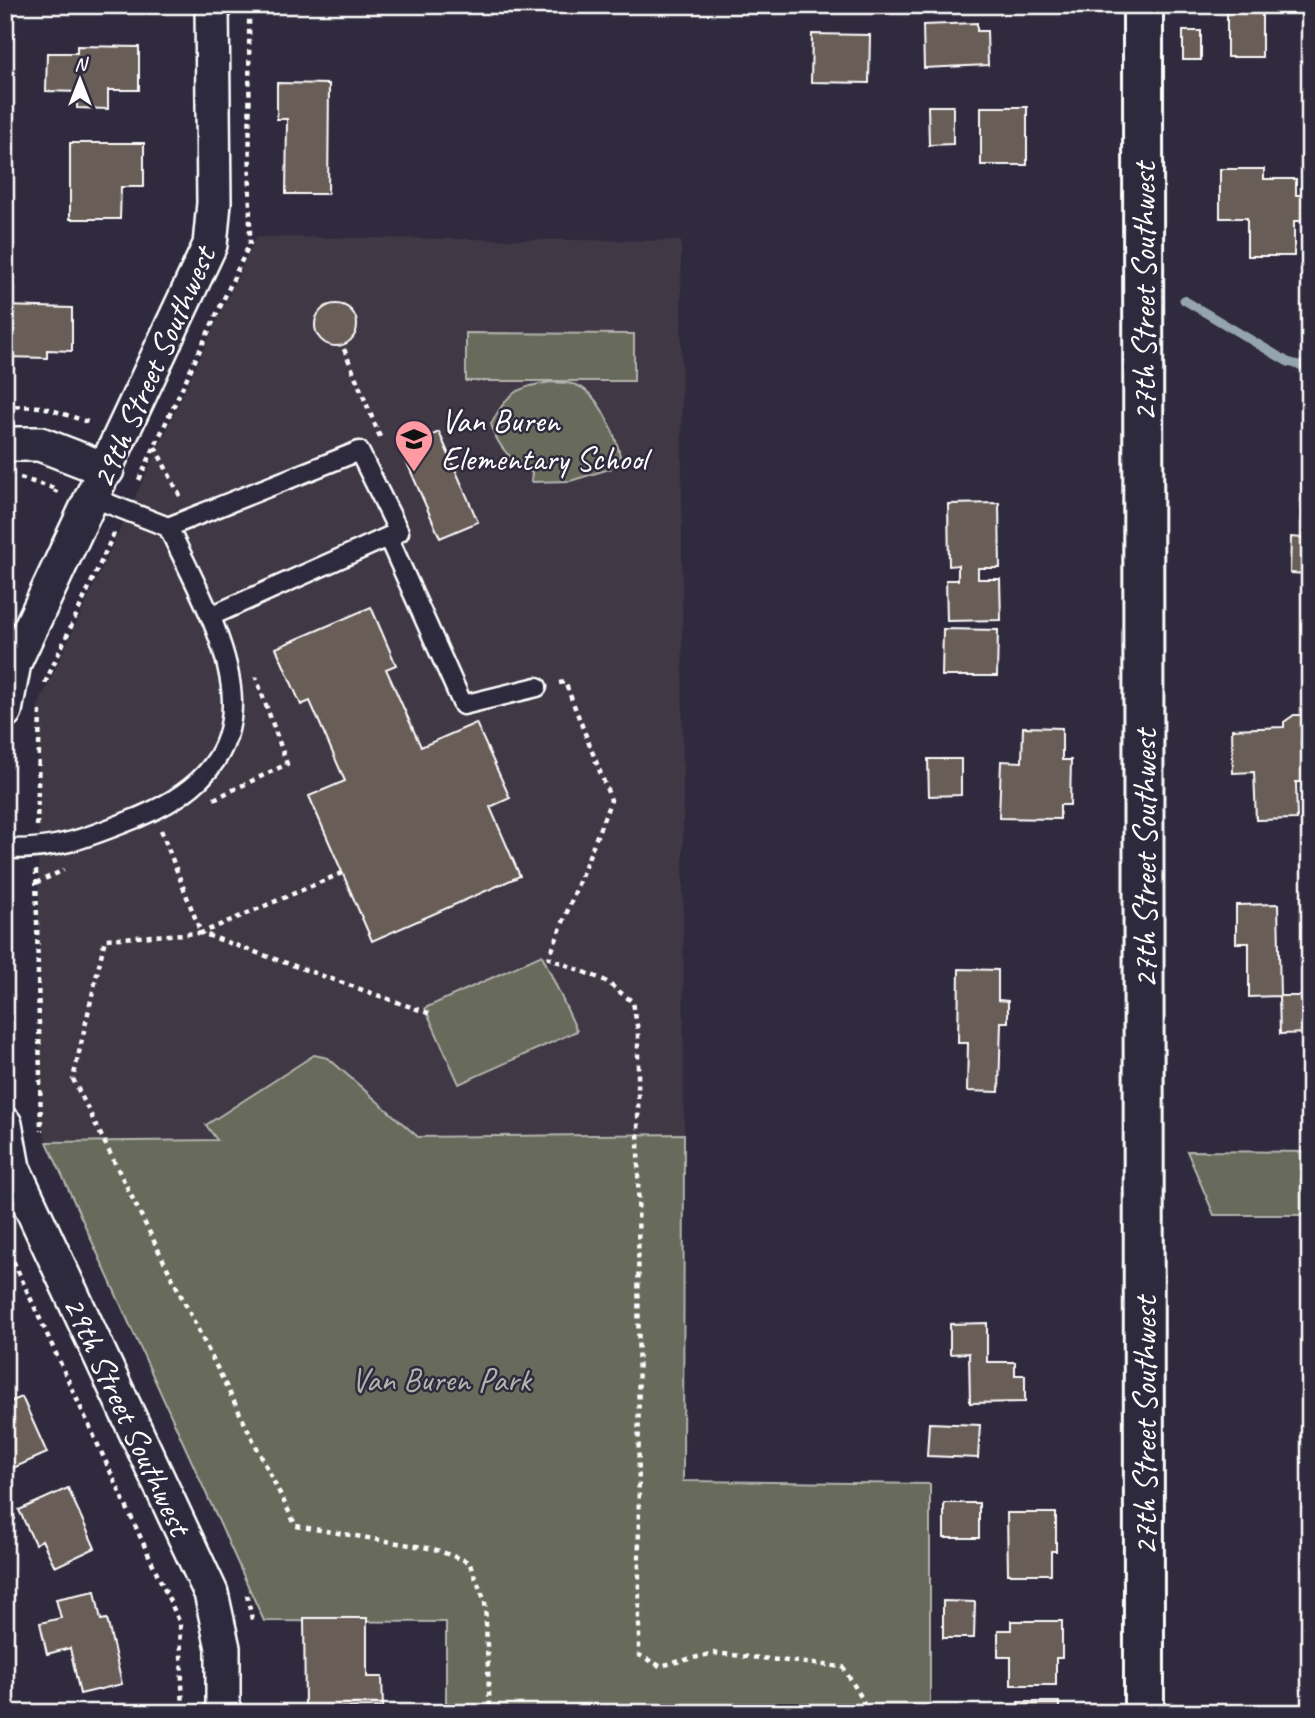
<svg xmlns="http://www.w3.org/2000/svg" width="1315" height="1718" viewBox="0 0 1315 1718" font-family="Caveat,sans-serif">
  <style>
    .built { fill: #403945 }
    .green { fill: #676a5c; stroke: #b3b4ae; stroke-width: 2 }
    .lines { fill: none; stroke-linecap: round; stroke-linejoin: round }
    .stream { stroke: #95a4ad; stroke-width: 9 }
    .building { fill: #695d58; stroke: #fff; stroke-width: 2 }
    .service-casing { stroke: #fff; stroke-width: 23 }
    .minor-casing { stroke: #fff; stroke-width: 38 }
    .tertiary-casing { stroke: #fff; stroke-width: 44 }
    .path { stroke: #fff; stroke-width: 4.5; stroke-dasharray: 5 5; stroke-linecap: butt }
    .service { stroke: #2f2a3d; stroke-width: 18 }
    .minor { stroke: #2f2a3d; stroke-width: 33 }
    .tertiary { stroke: #2f2a3d; stroke-width: 38 }
    .labels { text-anchor: middle; stroke-width: 5; stroke-linejoin: round; paint-order: stroke }
    .street-label { font-size: 33px; fill: #fff; stroke: #2f2a3d }
    .poi-label { font-size: 33px; fill: #fff; stroke: #2f2a3d; text-anchor: start }
    .park-label { font-size: 33px; fill: #b3b4ae; stroke: #2f2a3d }
  </style>
  <rect width="100%" height="100%" fill="#2f2a3d"/>
  <filter id="ink" filterUnits="userSpaceOnUse"><feTurbulence type="fractalNoise" baseFrequency=".0143" numOctaves="2"/><feDisplacementMap in="SourceGraphic" scale="14" xChannelSelector="R" yChannelSelector="G"/><feConvolveMatrix kernelMatrix="1 2 1 2 8 2 1 2 1" color-interpolation-filters="sRGB"/></filter>
  <g filter="url(#ink)">
    <path class="built" d="M 256,237 L 681,241 L 684,1134 L 47,1142 L 39,1117 L 38,706 Z"/>
    <path class="green" d="M 466,333 L 634,334 L 634,381 L 466,381 Z
      M 551,382 C 559,383 571,382 578,386 C 599,394 616,435 620,456 L 610,469 L 570,481 L 531,482 L 532,473 C 511,459 498,449 491,424 C 509,392 514,388 551,382 Z
      M 542,955 L 577,1031 L 459,1084 L 425,1008 Z
      M 314,1055 L 328,1058 L 418,1137 L 684,1134 L 683,1481 L 930,1484 L 930,1713 L 446,1713 L 446,1622 L 264,1621 L 47,1142 L 217,1140 L 206,1125 Z
      M 1187,1151 L 1310,1152 L 1310,1215 L 1214,1215 Z"/>
    <g class="lines">
      <path class="stream" d="M 1184,300 L 1288,362 L 1310,368"/>
    </g>
    <path class="building" d="M 339,5 L 393,5 L 393,8 Z
      M 1227,12 L 1262,12 L 1262,57 L 1227,57 Z
      M 977,23 L 977,31 L 987,31 L 988,65 L 924,68 L 923,25 Z
      M 1183,31 L 1201,31 L 1201,60 L 1183,60 Z
      M 812,34 L 870,35 L 869,83 L 811,82 Z
      M 77,46 L 139,47 L 139,90 L 108,90 L 108,109 L 77,108 L 77,92 L 46,91 L 47,53 L 77,53 Z
      M 277,83 L 329,84 L 328,194 L 286,194 L 287,119 L 277,119 Z
      M 928,106 L 953,106 L 953,144 L 929,145 Z
      M 981,107 L 1027,107 L 1027,165 L 981,165 Z
      M 70,143 L 144,143 L 144,187 L 121,187 L 120,219 L 70,219 Z
      M 1220,169 L 1264,169 L 1264,179 L 1296,179 L 1296,195 L 1304,195 L 1304,221 L 1294,221 L 1294,256 L 1247,256 L 1247,218 L 1220,218 Z
      M315 325a21 21 0 1 1 42 0a21 21 0 1 1-42 0Z
      M 5,306 L 72,308 L 72,351 L 47,350 L 47,358 L 5,357 Z
      M 439,432 L 478,522 L 440,538 L 401,449 Z
      M 1304,494 L 1310,494 L 1310,574 L 1290,573 L 1291,537 L 1303,538 Z
      M 999,503 L 1000,568 L 978,568 L 978,579 L 1000,579 L 1001,620 L 947,621 L 946,580 L 958,580 L 958,565 L 949,566 L 948,504 Z
      M 371,607 L 396,665 L 386,669 L 421,747 L 476,723 L 510,798 L 490,807 L 520,876 L 372,941 L 309,796 L 345,781 L 310,701 L 301,705 L 276,648 Z
      M 943,629 L 998,630 L 997,676 L 942,676 Z
      M 1294,715 L 1302,715 L 1308,721 L 1308,731 L 1301,739 L 1302,756 L 1310,756 L 1310,782 L 1296,782 L 1297,819 L 1256,820 L 1254,772 L 1233,773 L 1232,729 L 1284,727 L 1284,722 Z
      M 1023,727 L 1062,728 L 1062,760 L 1071,760 L 1070,805 L 1060,805 L 1060,819 L 999,818 L 1001,761 L 1022,762 Z
      M 928,759 L 961,759 L 961,795 L 929,796 Z
      M 1278,904 L 1280,996 L 1310,996 L 1310,1033 L 1280,1034 L 1279,996 L 1249,997 L 1249,943 L 1236,943 L 1236,905 Z
      M 959,969 L 998,970 L 998,1000 L 1008,1001 L 1008,1022 L 1001,1022 L 999,1092 L 967,1091 L 968,1043 L 958,1043 Z
      M 987,1323 L 987,1362 L 1015,1362 L 1015,1375 L 1025,1375 L 1025,1402 L 970,1403 L 969,1353 L 950,1354 L 950,1324 Z
      M 22,1397 L 47,1453 L 11,1469 L 5,1458 L 5,1404 Z
      M 929,1423 L 980,1425 L 978,1458 L 927,1456 Z
      M 68,1488 L 95,1548 L 55,1567 L 42,1540 L 35,1544 L 19,1510 Z
      M 5,1496 L 15,1519 L 5,1523 Z
      M 944,1503 L 979,1503 L 979,1538 L 944,1538 Z
      M 1007,1513 L 1056,1513 L 1056,1551 L 1051,1551 L 1051,1574 L 1008,1574 Z
      M 95,1591 L 101,1620 L 107,1619 L 122,1684 L 80,1694 L 70,1648 L 47,1654 L 40,1623 L 61,1618 L 56,1599 Z
      M 943,1601 L 975,1602 L 974,1638 L 943,1638 Z
      M 304,1618 L 367,1618 L 367,1677 L 382,1677 L 383,1707 L 305,1708 Z
      M 1011,1621 L 1062,1621 L 1062,1658 L 1056,1658 L 1056,1685 L 1011,1685 L 1011,1657 L 998,1657 L 998,1630 L 1011,1630 Z
      M 1018,1702 L 1059,1702 L 1059,1713 L 1018,1713 Z"/>
    <g class="lines">
      <g class="service-casing">
        <path id="service" d="M 168,527 L 359,451 L 399,532 L 211,616
          M 388,537 L 463,705 L 537,687
          M 5,849 C 59,850 89,837 139,817 C 294,753 220,635 168,527 L 94,498"/>
      </g>
      <g class="minor-casing">
        <path id="minor" d="M 5,444 L 40,444 L 107,470
          M 5,711 L 14,663 L 210,245 L 214,203 L 212,5
          M 5,1124 L 13,1168 L 211,1593 L 223,1648 L 223,1713"/>
      </g>
      <g class="tertiary-casing">
        <path id="tertiary" d="M 1143,5 L 1144,1713"/>
      </g>
      <path class="path" d="M 5,6 L 181,7
        M 344,349 L 380,437
        M 5,406 L 43,407 L 91,423
        M 155,447 L 181,498
        M 20,478 L 57,489 L 55,493
        M 139,480 L 250,243 L 249,5
        M 45,683 L 116,529
        M 559,683 L 565,682 L 611,800 L 549,958 L 604,980 L 633,1002 L 638,1031 L 639,1655 L 660,1666 L 714,1653 L 843,1667 L 863,1700 L 863,1713
        M 214,799 L 287,764 L 256,677
        M 37,826 L 40,709
        M 161,830 L 201,933 L 105,939 L 73,1079 L 296,1526 L 434,1549 L 469,1562 L 485,1601 L 490,1713
        M 36,870 L 41,1131
        M 342,873 L 201,933 L 431,1014
        M 36,883 L 64,870
        M 5,1243 L 180,1623 L 183,1713
        M 247,1595 L 253,1624"/>
      <use href="#service" class="service"/>
      <use href="#minor" class="minor"/>
      <use href="#tertiary" class="tertiary"/>
    </g>
  </g>
  <defs>
    <g id="school-pin" transform="scale(2.0125)"><path d="M0 17L-7.5 6A9.5 9.5 0 1 1 7.5 6Z" fill="#ff9aa2" stroke="#2f2a3d"/><path d="M0-5L7-2L0 1L-7-2ZM-4 1L0 2.5L4 1V4Q0 6-4 4Z" fill="#111"/></g>
  </defs>
  <g fill-rule="evenodd">
    <use href="#school-pin" x="414" y="439"/>
  </g>
  <g class="labels">
    <g class="street-label">
      <text transform="translate(1143 292) rotate(-90)" y="12">27th Street Southwest</text>
      <text transform="translate(152 367) rotate(-66)" y="12">29th Street Southwest</text>
      <text transform="translate(1144 859) rotate(-90)" y="12">27th Street Southwest</text>
      <text transform="translate(128 1415) rotate(65)" y="12">29th Street Southwest</text>
      <text transform="translate(1144 1426) rotate(-90)" y="12">27th Street Southwest</text>
    </g>
    <g class="poi-label">
      <text x="441" y="432">Van Buren<tspan x="441" dy="38">Elementary School</tspan></text>
    </g>
    <g class="park-label">
      <text x="441" y="1391">Van Buren Park</text>
    </g>
  </g>
  <rect width="1315" height="1718" fill="none" stroke="#2f2a3d" stroke-width="28"/>
  <rect x="14" y="14" width="1287" height="1690" fill="none" stroke="#fff" stroke-width="2.5" filter="url(#ink)"/>
  <g transform="translate(80 80)" stroke="#2f2a3d" stroke-width="5" paint-order="stroke">
  <path d="M0-5L12 26L0 18L-12 26Z" fill="#ffffff"/>
  <text y="-10" font-size="19" font-weight="bold" text-anchor="middle" fill="#ffffff">N</text>
  </g>
</svg>
